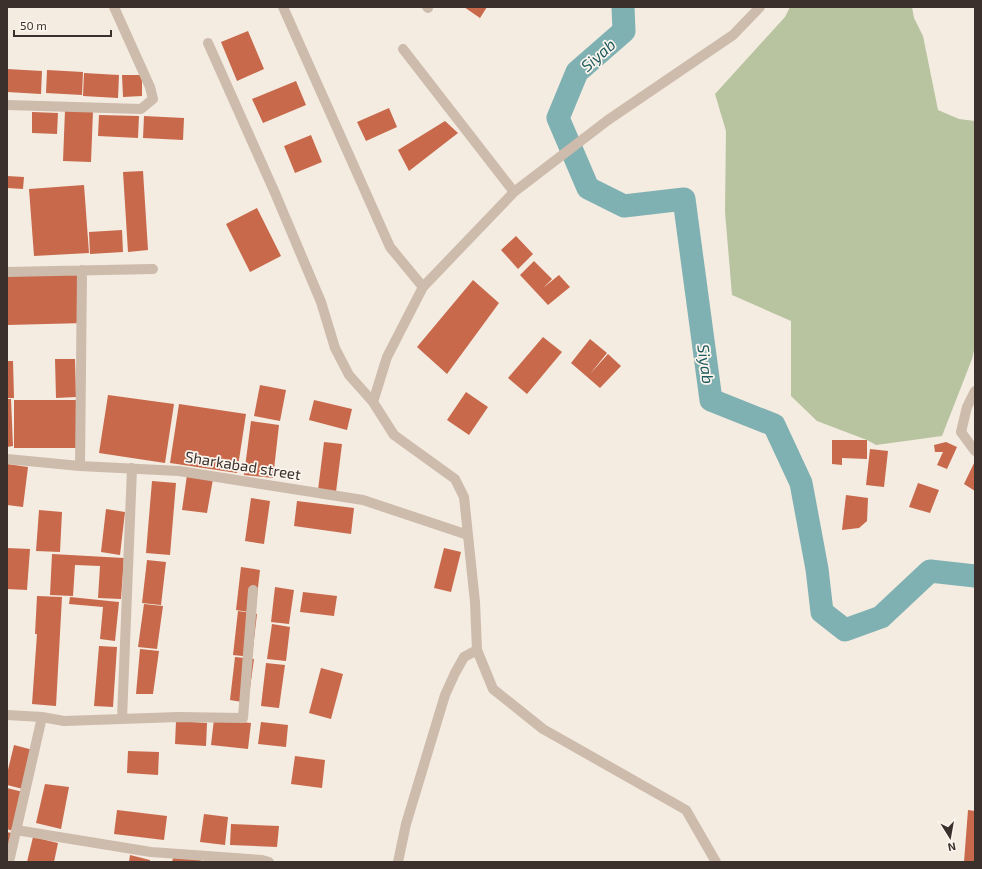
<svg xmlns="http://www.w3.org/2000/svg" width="982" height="869" viewBox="0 0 982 869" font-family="'Exo 2',sans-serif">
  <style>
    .green { fill: #b8c4a0 }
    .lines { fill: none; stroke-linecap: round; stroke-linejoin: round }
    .river { stroke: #7fb0b2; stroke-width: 23 }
    .building { fill: #c8694b }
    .minor { stroke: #cdbbac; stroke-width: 10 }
    .labels { text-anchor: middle; stroke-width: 3.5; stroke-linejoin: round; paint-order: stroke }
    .street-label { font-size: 15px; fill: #3b302b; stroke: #fbf5ee }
    .water-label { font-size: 16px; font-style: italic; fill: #1f5a5e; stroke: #fbf5ee }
  </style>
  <rect width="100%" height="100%" fill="#f4ebe1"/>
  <path class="green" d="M 790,7 L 912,7 L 914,18 L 923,36 L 938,110 L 959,119 L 975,121 L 975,346 L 972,359 L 942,436 L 876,445 L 867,440 L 817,421 L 791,396 L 791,321 L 732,295 L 725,212 L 726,131 L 715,94 L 785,17 Z"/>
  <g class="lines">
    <path class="river" d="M 623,7 L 624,31 L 577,72 L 558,118 L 588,188 L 624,206 L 684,199 L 711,400 L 774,425 L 801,483 L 817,569 L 822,612 L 845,630 L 881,617 L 930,571 L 975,576"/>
  </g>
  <path class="building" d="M 464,7 L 487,7 L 480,18 Z
    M 248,31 L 264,69 L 237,81 L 221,42 Z
    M 7,69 L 42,71 L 41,94 L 7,92 Z
    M 47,70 L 83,72 L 82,95 L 46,93 Z
    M 84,73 L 119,75 L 118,98 L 83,96 Z
    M 122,75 L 142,75 L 142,96 L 123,97 Z
    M 296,81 L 306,105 L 263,123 L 252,99 Z
    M 389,108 L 397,127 L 366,141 L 357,122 Z
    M 65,110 L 93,111 L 91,162 L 63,161 Z
    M 32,112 L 58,113 L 57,134 L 32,133 Z
    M 99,115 L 139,116 L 138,138 L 98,136 Z
    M 144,116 L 184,118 L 183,140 L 143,138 Z
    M 445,121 L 458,133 L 409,171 L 398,150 Z
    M 311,135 L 322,162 L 295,173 L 284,146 Z
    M 143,171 L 148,250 L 128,252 L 123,172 Z
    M 7,176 L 24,177 L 23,189 L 7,188 Z
    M 84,185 L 89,253 L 34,256 L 29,189 Z
    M 257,208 L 281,256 L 250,272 L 226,224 Z
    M 122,230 L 123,252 L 90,254 L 89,232 Z
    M 516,236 L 533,254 L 518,269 L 501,250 Z
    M 534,261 L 552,279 L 543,288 L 559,275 L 570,287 L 548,305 L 520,275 Z
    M 83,272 L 85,323 L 7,325 L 7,275 Z
    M 473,280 L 499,303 L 447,374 L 417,347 Z
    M 543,337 L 562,352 L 527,394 L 508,378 Z
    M 590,339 L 607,353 L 590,374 L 608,354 L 621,366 L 600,388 L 571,363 Z
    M 55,359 L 75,359 L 76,397 L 56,398 Z
    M 7,361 L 13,361 L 14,398 L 7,398 Z
    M 260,385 L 286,390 L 280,421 L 254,416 Z
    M 466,392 L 488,407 L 469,435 L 447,420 Z
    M 108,395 L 174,404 L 165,463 L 99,453 Z
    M 7,399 L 11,399 L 13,446 L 7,447 Z
    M 14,400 L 76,400 L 76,448 L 14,448 Z
    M 314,400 L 352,409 L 347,430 L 309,420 Z
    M 179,404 L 246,414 L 237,473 L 170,463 Z
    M 251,421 L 279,425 L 273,478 L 244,475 Z
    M 832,440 L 867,440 L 867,459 L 842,458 L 842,465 L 832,464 Z
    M 324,442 L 342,444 L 336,492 L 318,490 Z
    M 946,442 L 957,447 L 947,469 L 937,465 L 943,452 L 935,452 L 934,445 Z
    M 870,449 L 888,451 L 884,487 L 866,485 Z
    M 975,461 L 975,491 L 964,484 Z
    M 7,464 L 28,467 L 23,507 L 7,505 Z
    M 187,475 L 213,479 L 207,513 L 182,510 Z
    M 152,481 L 176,483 L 170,555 L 146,553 Z
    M 918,483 L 939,490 L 930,513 L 909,507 Z
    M 846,495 L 868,498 L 867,521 L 859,528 L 842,530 Z
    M 251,498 L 270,501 L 264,544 L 245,541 Z
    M 297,501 L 354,508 L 351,534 L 294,526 Z
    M 106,509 L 125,512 L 120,555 L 101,552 Z
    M 39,510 L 62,512 L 60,552 L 36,551 Z
    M 7,548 L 30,549 L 27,590 L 7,589 Z
    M 444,548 L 461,552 L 451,592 L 434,588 Z
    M 52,554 L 124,558 L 121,599 L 98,598 L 100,566 L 75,565 L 73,596 L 50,595 Z
    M 147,560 L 166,562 L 161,605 L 142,603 Z
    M 241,567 L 260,570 L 255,613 L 236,610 Z
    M 275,587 L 294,590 L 289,624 L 271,622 Z
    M 303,592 L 337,596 L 334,616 L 300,612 Z
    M 37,596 L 62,597 L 56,706 L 32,704 L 37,634 L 35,634 Z
    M 70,597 L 119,602 L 115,641 L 100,639 L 103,607 L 69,604 Z
    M 144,604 L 163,606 L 157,649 L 138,647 Z
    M 238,611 L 257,614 L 252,657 L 233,655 Z
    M 272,624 L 290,627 L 286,661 L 267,659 Z
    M 99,646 L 117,647 L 113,707 L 94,706 Z
    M 140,649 L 159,651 L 153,694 L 136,694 Z
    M 235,657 L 254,659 L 248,703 L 230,700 Z
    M 266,663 L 285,665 L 279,708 L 261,706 Z
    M 321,668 L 343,674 L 331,719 L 309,713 Z
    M 214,719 L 251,723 L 248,749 L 211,745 Z
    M 176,721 L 207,723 L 206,746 L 175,744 Z
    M 261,722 L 288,725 L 286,747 L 258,744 Z
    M 14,745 L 33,750 L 23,789 L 7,785 L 7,774 Z
    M 128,751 L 159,752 L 158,775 L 127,773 Z
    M 295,756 L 325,760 L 322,788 L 291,784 Z
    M 45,784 L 69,787 L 61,829 L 36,823 Z
    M 7,788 L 23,792 L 13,831 L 7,829 Z
    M 117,810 L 167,816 L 164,840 L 114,834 Z
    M 968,810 L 975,811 L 975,862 L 964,862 Z
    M 204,814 L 228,817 L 225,845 L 200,842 Z
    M 231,824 L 279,826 L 277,847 L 230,845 Z
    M 7,832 L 15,834 L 7,860 Z
    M 33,837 L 58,843 L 54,862 L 27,862 Z
    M 174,854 L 201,860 L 200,862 L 172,862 Z
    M 130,855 L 150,860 L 150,862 L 129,862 Z"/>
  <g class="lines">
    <path class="minor" d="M 283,7 L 390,247 L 423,287
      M 427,7 L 428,8
      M 208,43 L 275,193 L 321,302 L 335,348 L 349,375 L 373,402
      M 403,49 L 514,192
      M 7,105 L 141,109 L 153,99 L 150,87 L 114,7
      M 7,272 L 153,269
      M 975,391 L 967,407 L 961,432 L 975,451
      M 7,459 L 80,466 L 179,471 L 363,500 L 468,535
      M 80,466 L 82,270
      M 7,715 L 42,717 L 64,721 L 178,717 L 243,718 L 253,590
      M 122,719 L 132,468
      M 16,830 L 151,852 L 262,860 L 269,862
      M 9,862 L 42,717
      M 398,862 L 406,824 L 445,695 L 455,673 L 464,657 L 477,650
      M 716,862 L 686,810 L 543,729 L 493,689 L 477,650 L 475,602 L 464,497 L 455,479 L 394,435 L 373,402 L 387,357 L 423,287 L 514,192 L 608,120 L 733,35 L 760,7"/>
  </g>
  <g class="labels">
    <g class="street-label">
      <text transform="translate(243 466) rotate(9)" y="5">Sharkabad street</text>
    </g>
    <g class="water-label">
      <text transform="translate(598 55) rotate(-42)" y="6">Siyab</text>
      <text transform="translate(706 364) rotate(82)" y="6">Siyab</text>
    </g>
  </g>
  <rect width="982" height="869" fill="none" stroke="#3b302b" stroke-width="16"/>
  <g transform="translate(950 837) rotate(169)" stroke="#fbf5ee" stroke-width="3" paint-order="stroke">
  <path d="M0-3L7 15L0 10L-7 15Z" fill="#3b302b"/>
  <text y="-6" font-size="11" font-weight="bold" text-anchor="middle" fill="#3b302b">N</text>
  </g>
  <path d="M14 30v6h97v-6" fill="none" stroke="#3b302b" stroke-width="2"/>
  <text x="20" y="30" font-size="12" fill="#3b302b" stroke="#fbf5ee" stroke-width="3" paint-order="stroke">50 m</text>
</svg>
